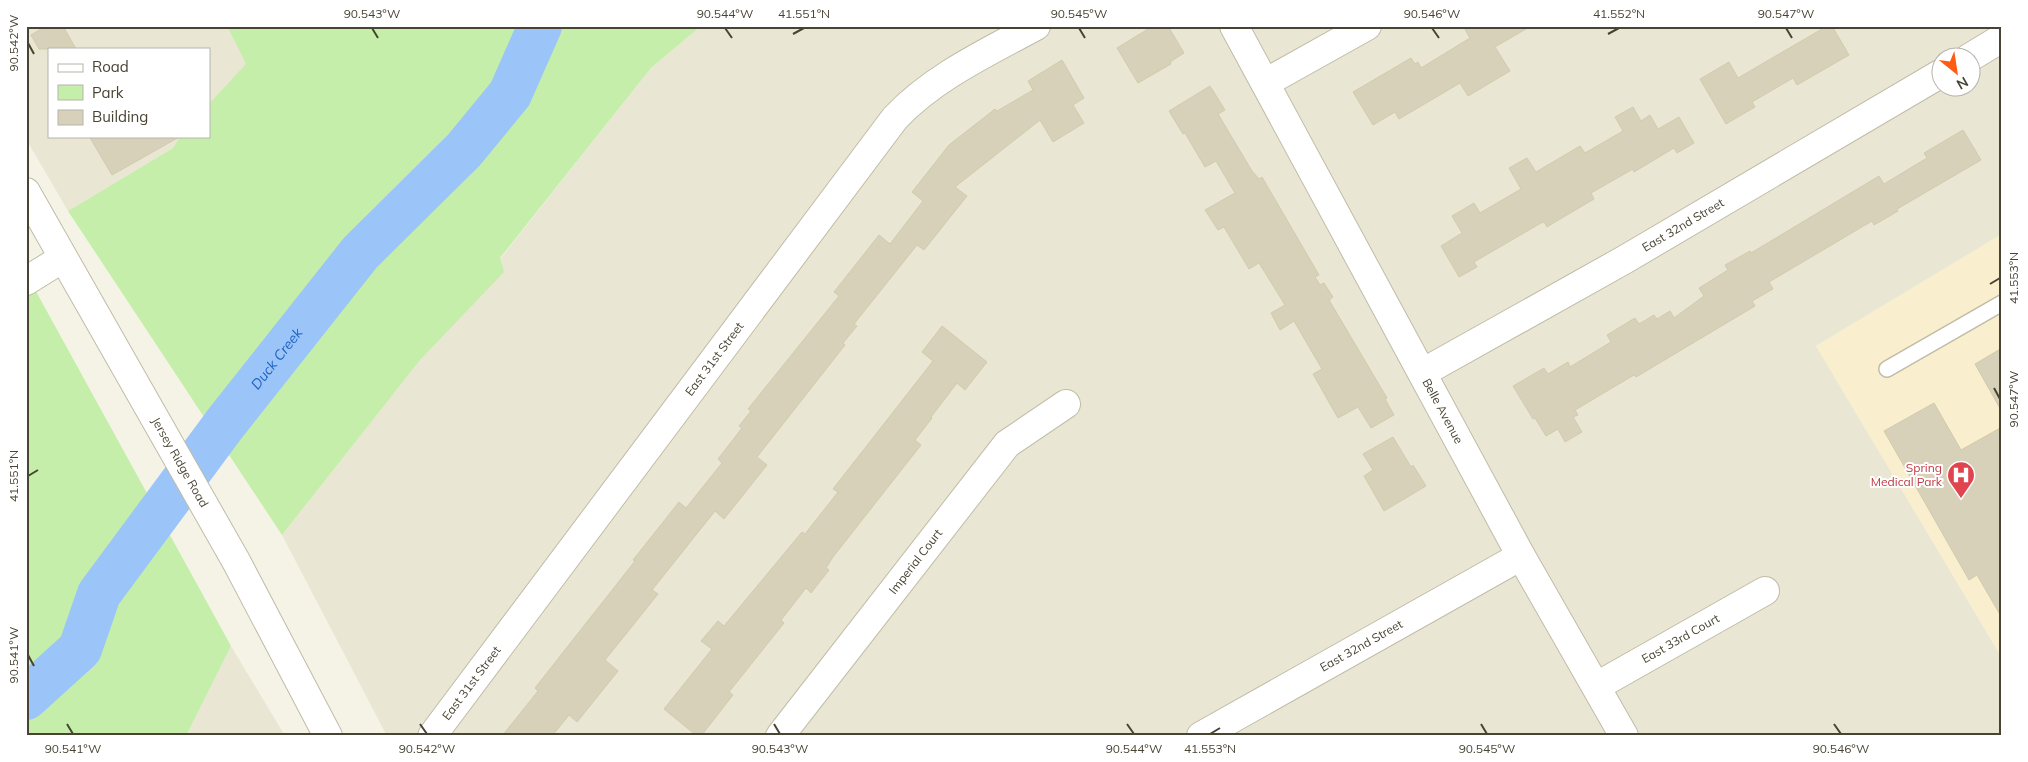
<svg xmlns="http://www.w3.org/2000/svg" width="2028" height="762" viewBox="0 0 2028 762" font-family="Mulish,sans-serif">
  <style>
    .residential { fill: #e9e6d3; fill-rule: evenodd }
    .commercial { fill: #f9eece }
    .green { fill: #c5eeaa }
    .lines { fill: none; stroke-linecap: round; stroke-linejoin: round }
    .river { stroke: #9bc4f9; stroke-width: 44 }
    .building { fill: #d8d1ba; stroke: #d3caac }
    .service-casing { stroke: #c1bca7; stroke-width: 18 }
    .minor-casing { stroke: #c1bca7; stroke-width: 30 }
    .tertiary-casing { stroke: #c1bca7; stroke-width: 30 }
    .service { stroke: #fff; stroke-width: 15 }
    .minor { stroke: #fff; stroke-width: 28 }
    .tertiary { stroke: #fff; stroke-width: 28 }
    .ticks { fill: none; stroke: #484434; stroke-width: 2 }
    .labels { text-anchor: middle; stroke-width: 4; stroke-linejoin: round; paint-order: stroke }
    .street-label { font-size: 12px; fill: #484434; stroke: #fff }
    .health-label { font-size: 12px; fill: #be3a42; stroke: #fff; text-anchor: end }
    .water-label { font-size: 14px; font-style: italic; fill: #2164c1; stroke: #fff }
    .neatline { fill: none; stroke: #484434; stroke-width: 2 }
    .ticks-label { font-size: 12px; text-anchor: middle; fill: #484434 }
  </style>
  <rect width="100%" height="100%" fill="#f5f3e6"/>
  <path class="residential" d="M 26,26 L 227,26 L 262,95 L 209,127 L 209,49 L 49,49 L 49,136 L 193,136 L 68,211 L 26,139 Z
    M 701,26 L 2002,26 L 2002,234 L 1816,346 L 2002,658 L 2002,736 L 387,736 L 282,535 L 651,68 ZM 1940,58 L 1970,58 L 1970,88 L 1940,88 Z
    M 231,646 L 285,736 L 186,736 Z"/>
  <path class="commercial" d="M 2002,234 L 2002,658 L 1816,346 Z"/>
  <path class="green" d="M 227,26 L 701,26 L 651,68 L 500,258 L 504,272 L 421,359 L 282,535 L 68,211 L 173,148 L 181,136 L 209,136 L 209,104 L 246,64 Z
    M 33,286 L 231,646 L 186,736 L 26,736 L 26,289 Z"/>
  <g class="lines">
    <path class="river" id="s1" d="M 26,698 L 80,649 L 99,594 L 224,425 L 360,253 L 464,150 L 510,94 L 540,26"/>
  </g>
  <path class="building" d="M 46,26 L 63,26 L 76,49 L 39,49 L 31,35 Z
    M 1153,26 L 1168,26 L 1184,53 L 1170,62 L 1171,64 L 1138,83 L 1117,48 Z
    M 1463,26 L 1531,26 L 1495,47 L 1510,71 L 1468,96 L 1460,83 L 1399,119 L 1395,112 L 1373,125 L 1353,92 L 1411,58 L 1415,64 L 1418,62 L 1421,68 L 1470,38 Z
    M 1827,26 L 1832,26 L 1849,55 L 1797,85 L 1793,78 L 1752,102 L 1755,107 L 1726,124 L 1700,79 L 1729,62 L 1738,78 Z
    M 1062,60 L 1084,98 L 1073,105 L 1084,123 L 1053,142 L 1040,120 L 955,187 L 967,196 L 924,250 L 917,245 L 854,324 L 857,326 L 843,343 L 845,345 L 757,457 L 767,465 L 724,519 L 715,511 L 652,590 L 658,594 L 605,660 L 618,671 L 577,722 L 569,715 L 552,736 L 502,736 L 538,691 L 535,688 L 635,561 L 633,560 L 679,502 L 686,508 L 722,463 L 718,459 L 742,428 L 739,426 L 751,411 L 748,409 L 839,296 L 834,292 L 879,235 L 890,244 L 923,201 L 912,192 L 949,145 L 995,109 L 997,111 L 1033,90 L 1028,81 Z
    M 1210,86 L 1225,110 L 1218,114 L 1252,171 L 1259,179 L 1262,177 L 1319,275 L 1315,277 L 1320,285 L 1324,283 L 1333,297 L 1329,300 L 1387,398 L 1385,399 L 1394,415 L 1371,428 L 1358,407 L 1338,418 L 1313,374 L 1322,369 L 1294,321 L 1280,330 L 1271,313 L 1285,305 L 1259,263 L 1249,269 L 1224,227 L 1218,230 L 1205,210 L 1235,193 L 1216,161 L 1205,167 L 1185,133 L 1183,134 L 1169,111 Z
    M 1633,107 L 1641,121 L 1650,115 L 1658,129 L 1679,117 L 1694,143 L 1677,153 L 1674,148 L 1634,172 L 1633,169 L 1591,193 L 1594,199 L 1555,222 L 1547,227 L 1544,222 L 1541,223 L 1474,262 L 1477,267 L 1459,277 L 1441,246 L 1462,233 L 1452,216 L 1474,203 L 1480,213 L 1521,189 L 1509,168 L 1527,158 L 1536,172 L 1580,146 L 1585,153 L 1623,131 L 1615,117 Z
    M 1963,130 L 1981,160 L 1897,209 L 1898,211 L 1874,225 L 1872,221 L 1769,282 L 1773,289 L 1752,301 L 1755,306 L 1636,377 L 1634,375 L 1575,410 L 1578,415 L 1573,417 L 1582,432 L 1565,442 L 1558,429 L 1546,436 L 1535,418 L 1533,419 L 1513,386 L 1544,368 L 1548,374 L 1568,362 L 1570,367 L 1611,342 L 1607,335 L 1635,318 L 1639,324 L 1654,315 L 1657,319 L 1670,311 L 1674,318 L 1704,296 L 1699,288 L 1728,270 L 1725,265 L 1750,251 L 1751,253 L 1879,176 L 1884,184 L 1927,158 L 1924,153 Z
    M 89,136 L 181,136 L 112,175 Z
    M 942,326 L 987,362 L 965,390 L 957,383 L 931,417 L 932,418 L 915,440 L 921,445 L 833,557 L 826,568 L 829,570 L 811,593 L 806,588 L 781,620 L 784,623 L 729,692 L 733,695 L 701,736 L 697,736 L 664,709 L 712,649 L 701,641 L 718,621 L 724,626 L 802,532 L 805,534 L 838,492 L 833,489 L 933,361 L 922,352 Z
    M 2002,348 L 2002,412 L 1975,364 Z
    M 1934,403 L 1961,450 L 2002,427 L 2002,618 L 1977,575 L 1969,580 L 1884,431 Z
    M 1393,437 L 1411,467 L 1413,465 L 1426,486 L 1384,511 L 1364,476 L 1373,470 L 1363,454 Z"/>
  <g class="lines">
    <g class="service-casing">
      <path id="service" d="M 1887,369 L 2002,303"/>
    </g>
    <g class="minor-casing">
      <g id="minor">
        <path id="s2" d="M 1234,26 L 1521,556 L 1624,736"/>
        <path d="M 1969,58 L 2002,38"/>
        <path d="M 1265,83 L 1367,26"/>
        <path d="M 26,281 L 63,258"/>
        <path id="s3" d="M 1422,373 L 1624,260 L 1940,74"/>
        <path id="s4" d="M 1597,686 L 1765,591"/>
        <path id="s5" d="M 432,736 L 895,118 C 934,77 986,53 1036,26"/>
        <path id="s6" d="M 780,736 L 1007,444 L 1066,404"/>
        <path id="s7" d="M 1201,736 L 1521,556"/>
      </g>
    </g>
    <g class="tertiary-casing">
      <g id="tertiary">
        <path id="s8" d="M 26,192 L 236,561 L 328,736"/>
      </g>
    </g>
    <use href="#service" class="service"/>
    <use href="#minor" class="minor"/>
    <use href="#tertiary" class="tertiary"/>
  </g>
  <path class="ticks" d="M 372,28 L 378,38M 725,28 L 732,38M 1079,28 L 1085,38M 1432,28 L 1439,38M 1786,28 L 1792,38M 793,34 L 804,28M 1608,34 L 1619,28M 28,43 L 34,54M 1990,284 L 2000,278M 1994,388 L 2000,399M 28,476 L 38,470M 28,655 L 34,666M 67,724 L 73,734M 420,724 L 427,734M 774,724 L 780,734M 1127,724 L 1134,734M 1481,724 L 1487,734M 1834,724 L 1841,734M 1210,734 L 1220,728"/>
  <defs>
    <g id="hospital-pin" transform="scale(1.4375)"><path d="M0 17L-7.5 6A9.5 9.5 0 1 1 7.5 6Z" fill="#e0444e" stroke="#fff"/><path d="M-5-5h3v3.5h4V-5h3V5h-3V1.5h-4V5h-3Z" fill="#fff"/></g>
  </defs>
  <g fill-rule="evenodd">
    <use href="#hospital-pin" x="1961" y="475"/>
  </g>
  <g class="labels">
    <g class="street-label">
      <text dy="4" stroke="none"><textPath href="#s3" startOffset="300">East 32nd Street</textPath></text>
      <text dy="4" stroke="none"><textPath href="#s5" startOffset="471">East 31st Street</textPath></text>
      <text dy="4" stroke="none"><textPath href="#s2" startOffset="438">Belle Avenue</textPath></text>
      <text dy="4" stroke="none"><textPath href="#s8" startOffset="311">Jersey Ridge Road</textPath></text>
      <text dy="4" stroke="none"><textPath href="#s6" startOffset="221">Imperial Court</textPath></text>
      <text dy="4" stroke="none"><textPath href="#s4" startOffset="96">East 33rd Court</textPath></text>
      <text dy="4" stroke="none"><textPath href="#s7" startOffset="184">East 32nd Street</textPath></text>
      <text dy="4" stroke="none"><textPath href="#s5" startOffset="66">East 31st Street</textPath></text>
    </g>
    <g class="health-label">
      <text x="1942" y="472">Spring<tspan x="1942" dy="14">Medical Park</tspan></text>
    </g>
    <g class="water-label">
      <text dy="5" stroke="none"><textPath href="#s1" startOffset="426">Duck Creek</textPath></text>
    </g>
  </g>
  <rect width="2028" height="762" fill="none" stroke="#ffffff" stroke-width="55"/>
  <rect x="48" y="48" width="162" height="90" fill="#ffffff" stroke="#b6b4ae"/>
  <rect x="58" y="64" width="25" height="8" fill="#ffffff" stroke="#b6b4ae"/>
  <text x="92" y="72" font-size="15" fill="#484434">Road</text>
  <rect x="58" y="85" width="25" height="15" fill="#c5eeaa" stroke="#b6b4ae"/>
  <text x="92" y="98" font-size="15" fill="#484434">Park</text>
  <rect x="58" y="110" width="25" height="15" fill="#d8d1ba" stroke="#b6b4ae"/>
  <text x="92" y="122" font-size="15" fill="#484434">Building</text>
  <g transform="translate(1956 72) rotate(150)"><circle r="24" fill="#ffffff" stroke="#b6b4ae"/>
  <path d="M0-4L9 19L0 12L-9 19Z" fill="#ff5b12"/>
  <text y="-8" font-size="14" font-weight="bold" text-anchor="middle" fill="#484434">N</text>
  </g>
  <rect x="28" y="28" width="1972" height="706" class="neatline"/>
  <g class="ticks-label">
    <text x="372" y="18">90.543°W</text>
    <text x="725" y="18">90.544°W</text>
    <text x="804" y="18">41.551°N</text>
    <text x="1079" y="18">90.545°W</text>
    <text x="1432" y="18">90.546°W</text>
    <text x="1619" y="18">41.552°N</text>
    <text x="1786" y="18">90.547°W</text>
    <text transform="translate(14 43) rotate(-90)" y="4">90.542°W</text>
    <text transform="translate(2014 278) rotate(-90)" y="4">41.553°N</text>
    <text transform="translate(2014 399) rotate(-90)" y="4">90.547°W</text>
    <text transform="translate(14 476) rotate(-90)" y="4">41.551°N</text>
    <text transform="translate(14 655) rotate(-90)" y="4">90.541°W</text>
    <text x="73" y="753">90.541°W</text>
    <text x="427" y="753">90.542°W</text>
    <text x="780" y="753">90.543°W</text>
    <text x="1134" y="753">90.544°W</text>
    <text x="1210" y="753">41.553°N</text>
    <text x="1487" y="753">90.545°W</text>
    <text x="1841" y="753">90.546°W</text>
  </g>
</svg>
